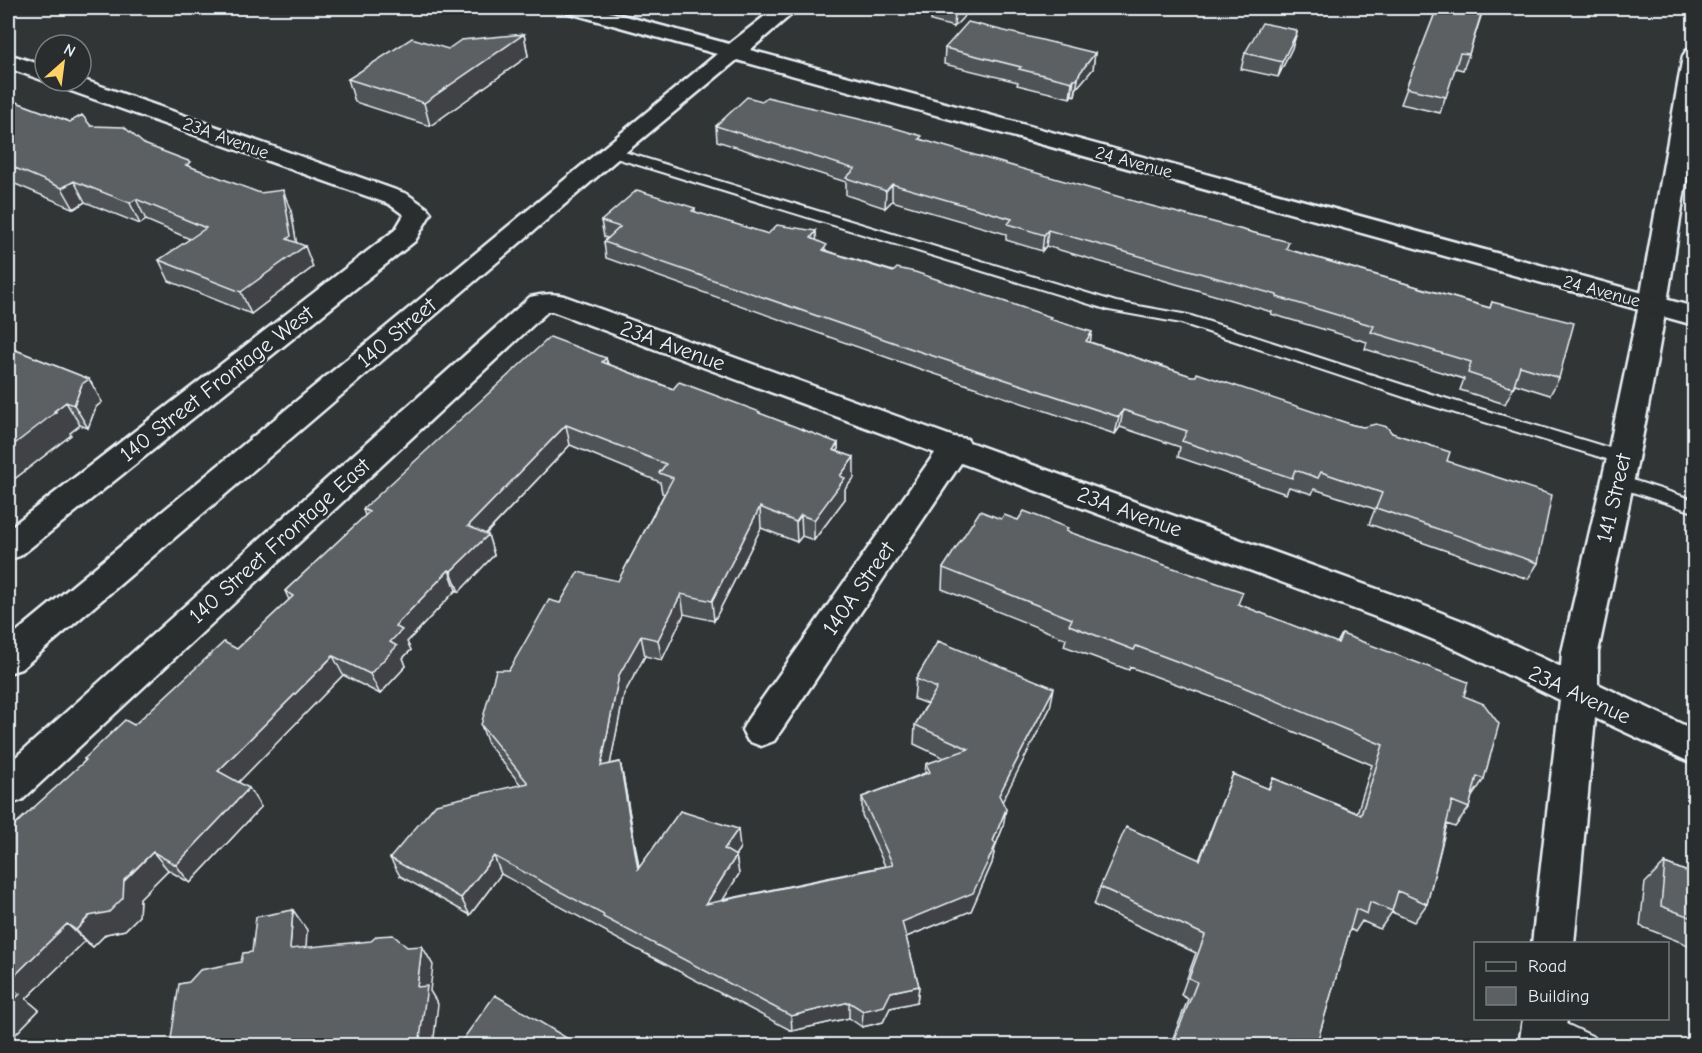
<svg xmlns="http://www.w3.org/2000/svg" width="1702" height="1053" viewBox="0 0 1702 1053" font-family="'Comic Neue',sans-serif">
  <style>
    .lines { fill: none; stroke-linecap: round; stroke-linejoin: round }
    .lane-casing { stroke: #e8f1f8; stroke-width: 4 }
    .street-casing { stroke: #e8f1f8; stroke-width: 5 }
    .secondary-casing { stroke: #e8f1f8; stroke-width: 5 }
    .lane { fill: #2a2d2e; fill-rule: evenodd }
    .street { fill: #2a2d2e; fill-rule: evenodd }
    .secondary { fill: #2a2d2e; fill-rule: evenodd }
    .wall { fill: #4f5355; stroke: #e8f1f8; stroke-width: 1.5 }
    .shaded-wall { fill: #404345; stroke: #e8f1f8; stroke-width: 1.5 }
    .building { fill: #5c6063; stroke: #e8f1f8; stroke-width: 1.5 }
    .labels { text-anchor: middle; stroke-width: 5; stroke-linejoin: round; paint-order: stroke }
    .far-street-label { font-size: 18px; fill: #e8f1f8; stroke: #2a2d2e }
    .street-label { font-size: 22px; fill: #e8f1f8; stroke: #2a2d2e }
  </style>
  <rect width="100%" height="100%" fill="#323536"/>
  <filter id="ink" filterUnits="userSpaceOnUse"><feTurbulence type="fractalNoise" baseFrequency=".0167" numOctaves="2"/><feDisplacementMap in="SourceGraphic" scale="12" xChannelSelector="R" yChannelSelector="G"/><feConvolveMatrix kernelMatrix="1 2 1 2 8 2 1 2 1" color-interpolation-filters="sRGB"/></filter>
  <g filter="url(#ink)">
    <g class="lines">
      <g class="lane-casing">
        <path id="lane" d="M 611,148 L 1116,302 L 1188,315 L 1431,394 L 1629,454 L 1632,458 L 1629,462 L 1623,464 L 1419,402 L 1181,323 L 1109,310 L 606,155 L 604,152 Z
          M 1617,475 L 1694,500 L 1694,512 L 1611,485 L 1608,481 L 1611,477 Z
          M 1535,1018 L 1553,1018 L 1594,1037 L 1597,1046 L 1557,1046 L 1535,1036 L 1532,1027 Z"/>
      </g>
      <g class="street-casing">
        <path id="street" d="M 1694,49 C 1701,112 1686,177 1677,239 C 1656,378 1627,515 1598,652 L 1598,684 L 1694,730 L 1694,764 L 1595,718 L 1574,944 L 1532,944 L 1560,700 L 1444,644 L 1400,626 L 961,463 L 774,741 L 761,746 L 748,741 L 742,730 L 748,719 L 935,453 L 552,311 L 548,311 L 22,800 L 8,805 L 8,764 L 530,297 C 542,294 552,293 564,296 L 954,437 L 967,439 L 969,442 L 1424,606 L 1470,624 L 1561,667 L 1562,652 L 1607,458 L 1639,305 L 1683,56 L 1686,51 Z
          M 8,54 L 45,66 L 45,81 L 8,68 Z
          M 81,79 L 407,194 L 427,208 L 431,213 L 415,241 L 20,556 L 8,560 L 8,529 L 395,230 L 404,215 L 389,204 L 57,86 L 54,81 L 81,81 Z
          M 1523,1018 L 1567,1018 L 1564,1046 L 1519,1046 Z"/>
      </g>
      <g class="secondary-casing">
        <path id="secondary" d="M 562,8 L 595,8 L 729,44 L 775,8 L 797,8 L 794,12 L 750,50 L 1694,307 L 1694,325 L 737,60 L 620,157 L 21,669 L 8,673 L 8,639 L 717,54 L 566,12 Z"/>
      </g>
      <use href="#lane" class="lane"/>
      <use href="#street" class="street"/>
      <use href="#secondary" class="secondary"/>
    </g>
    <path class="wall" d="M 932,8 L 972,8 L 954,27 L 931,21 Z
      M 1437,8 L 1499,8 L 1497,13 L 1483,10 L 1469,54 L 1463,70 L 1455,68 L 1440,113 L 1401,104 Z
      M 1297,32 L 1292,48 L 1278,77 L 1241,69 L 1245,53 Z
      M 524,34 L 528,56 L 430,126 L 355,102 L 348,79 Z
      M 945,48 L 1095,53 L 1093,69 L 1076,89 L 1075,96 L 1072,95 L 1070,98 L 1017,85 L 1018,82 L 944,64 Z
      M 8,99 L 70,122 L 91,126 L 144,144 L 193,168 L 291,211 L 296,242 L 313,267 L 251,314 L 169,281 L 159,260 L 190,239 L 146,220 L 140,224 L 85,202 L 74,209 L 8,181 Z
      M 762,101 L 922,140 L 1287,249 L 1490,308 L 1492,302 L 1559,378 L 1550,395 L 1515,384 L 1505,404 L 1460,390 L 1464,379 L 1365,349 L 1367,342 L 1271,314 L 1272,312 L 1046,246 L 1042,251 L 1006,240 L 1006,234 L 892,201 L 885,208 L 846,195 L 846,182 L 717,141 L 716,126 Z
      M 695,208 L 695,212 L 768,234 L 817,241 L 827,251 L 1050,319 L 1090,342 L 1191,376 L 1353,425 L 1392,433 L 1447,461 L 1538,563 L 1528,579 L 1369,524 L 1375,509 L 1314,489 L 1312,494 L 1289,487 L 1286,494 L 1178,457 L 1180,447 L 1120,427 L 1115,434 L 920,369 L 606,258 L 604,242 L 607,238 L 604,237 L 601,221 Z
      M 8,347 L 89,379 L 102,402 L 96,407 L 88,428 L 80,425 L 70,433 L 71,435 L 8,484 Z
      M 606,358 L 608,364 L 673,389 L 761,414 L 838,443 L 838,451 L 854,478 L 845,489 L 845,499 L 814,540 L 802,536 L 797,542 L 761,528 L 714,621 L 684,614 L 662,660 L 645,656 L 624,694 L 610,764 L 620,762 L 624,781 L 639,867 L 740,848 L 735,855 L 736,856 L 739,874 L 722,900 L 885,866 L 862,815 L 862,797 L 925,773 L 926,764 L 944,758 L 914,744 L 915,725 L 927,704 L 914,699 L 916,679 L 1050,708 L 1002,801 L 1003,827 L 995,847 L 992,863 L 971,911 L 906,937 L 919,986 L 917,1002 L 890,1008 L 883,1022 L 862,1027 L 849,1018 L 792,1031 L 608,934 L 607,932 L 501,874 L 470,915 L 400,876 L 390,858 L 521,785 L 488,744 L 481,725 L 509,670 L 560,603 L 618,581 L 664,494 L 662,493 L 660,482 L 570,445 L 486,534 L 488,535 L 494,555 L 459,592 L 456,590 L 407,642 L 411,650 L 403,658 L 406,666 L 380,694 L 343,675 L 238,782 L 261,807 L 190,883 L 168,870 L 140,898 L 139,916 L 125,930 L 106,934 L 93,947 L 85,941 L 26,999 L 39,1010 L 8,1042 L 8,873 L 10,871 L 8,868 L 8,864 L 10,862 L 8,860 L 8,831 L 85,761 L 84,759 L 134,725 L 237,649 L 289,600 L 285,591 L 365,516 L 363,509 Z
      M 1001,519 L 1018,520 L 1067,532 L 1238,604 L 1337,643 L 1342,634 L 1464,696 L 1484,779 L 1471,798 L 1469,808 L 1455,827 L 1447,824 L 1427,904 L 1414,922 L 1392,912 L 1380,929 L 1362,921 L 1355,932 L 1350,929 L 1316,1046 L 1170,1046 L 1188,999 L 1181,995 L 1196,953 L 1094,905 L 1100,887 L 1199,860 L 1233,774 L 1268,789 L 1273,778 L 1357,813 L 1372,765 L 1217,699 L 1130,667 L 1129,670 L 1064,646 L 1066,639 L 942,589 L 943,568 Z
      M 1665,863 L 1695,875 L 1695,964 L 1692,963 L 1693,947 L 1640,926 L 1645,883 Z"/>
    <path class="shaded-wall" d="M 962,8 L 972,8 L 954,27 L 955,14 Z
      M 1297,32 L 1292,48 L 1278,77 L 1282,62 Z
      M 524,34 L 528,56 L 430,126 L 424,103 Z
      M 1095,53 L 1093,69 L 1076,89 L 1075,96 L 1079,74 Z
      M 1074,79 L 1072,95 L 1070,98 L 1072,82 Z
      M 74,181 L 85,202 L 74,209 L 62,188 Z
      M 892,184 L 892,201 L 885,208 L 886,191 Z
      M 283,190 L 291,211 L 298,251 L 305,246 L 313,267 L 251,314 L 241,292 L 287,239 Z
      M 136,199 L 146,220 L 140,224 L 130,203 Z
      M 1048,230 L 1046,246 L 1042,251 L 1044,235 Z
      M 816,231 L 817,247 L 811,238 Z
      M 1092,332 L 1089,349 L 1086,341 Z
      M 606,358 L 610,379 L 602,362 Z
      M 89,379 L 102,402 L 96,407 L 88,428 L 74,405 L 82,384 Z
      M 66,402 L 80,425 L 70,433 L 71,435 L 8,484 L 8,449 Z
      M 1123,410 L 1120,427 L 1115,434 L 1119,417 Z
      M 566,425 L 570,445 L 474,546 L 468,526 Z
      M 838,443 L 838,464 L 833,450 Z
      M 854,457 L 854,478 L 845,489 L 845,499 L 814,540 L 814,520 L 840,476 Z
      M 760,507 L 761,528 L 714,621 L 712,601 Z
      M 801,515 L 802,536 L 797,542 L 796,522 Z
      M 488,535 L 494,555 L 459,592 L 451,571 Z
      M 449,570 L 456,590 L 407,642 L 411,650 L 403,658 L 406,666 L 380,694 L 370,674 L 395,626 Z
      M 681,594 L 684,614 L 662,660 L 658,640 Z
      M 641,636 L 645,656 L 624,694 L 606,785 L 601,766 L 619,675 Z
      M 333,656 L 343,675 L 231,790 L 218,771 Z
      M 1054,688 L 1050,708 L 996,814 L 999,795 Z
      M 620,762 L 624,781 L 642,887 L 638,869 Z
      M 249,788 L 261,807 L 190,883 L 176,865 Z
      M 1006,809 L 1003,827 L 995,847 L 992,863 L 971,911 L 901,939 L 902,922 L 993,841 Z
      M 738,829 L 740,848 L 727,867 L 724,849 Z
      M 153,852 L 168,870 L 140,898 L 139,916 L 125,930 L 106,934 L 93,947 L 76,930 Z
      M 494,856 L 501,874 L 470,915 L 461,898 Z
      M 736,856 L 739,874 L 710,921 L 706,904 Z
      M 293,910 L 307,930 L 305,968 L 290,949 Z
      M 67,924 L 85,941 L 26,999 L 39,1010 L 8,1042 L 8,982 Z
      M 422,946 L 433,965 L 430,991 L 438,1004 L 433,1046 L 419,1046 L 417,987 Z
      M 919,986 L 917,1002 L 890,1008 L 883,1022 L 862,1027 L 863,1011 L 891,992 Z
      M 849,1002 L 849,1018 L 792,1031 L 791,1016 Z"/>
    <path class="building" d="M 932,8 L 962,8 L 955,14 L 932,9 Z
      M 1437,8 L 1483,8 L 1469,54 L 1460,53 L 1446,97 L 1406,88 Z
      M 968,22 L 1095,53 L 1079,74 L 1077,80 L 1074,79 L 1072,82 L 1019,69 L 1021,67 L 945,48 Z
      M 1262,23 L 1296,30 L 1297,32 L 1282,62 L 1245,53 Z
      M 524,34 L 424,103 L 348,79 L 412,38 L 448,49 L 461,40 Z
      M 747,97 L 762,101 L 767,97 L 888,126 L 922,136 L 919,139 L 1144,204 L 1289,242 L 1286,249 L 1490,308 L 1492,302 L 1574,323 L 1559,378 L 1520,366 L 1513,388 L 1468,373 L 1471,362 L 1371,332 L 1374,326 L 1277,297 L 1277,295 L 1048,230 L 1044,235 L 1008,224 L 1012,219 L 892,184 L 886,191 L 846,178 L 855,169 L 716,126 Z
      M 8,99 L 70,122 L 82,115 L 91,126 L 124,127 L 144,144 L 191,162 L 186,165 L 260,193 L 283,190 L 291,236 L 287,239 L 305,246 L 241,292 L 159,260 L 206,228 L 136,199 L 130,203 L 74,181 L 62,188 L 8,165 Z
      M 637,190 L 695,208 L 692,211 L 768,234 L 777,225 L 816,231 L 811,238 L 827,245 L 823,250 L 893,272 L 897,268 L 915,272 L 1051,317 L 1049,319 L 1092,332 L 1086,341 L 1191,376 L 1196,376 L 1197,373 L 1353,425 L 1363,427 L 1376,424 L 1387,427 L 1392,433 L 1450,452 L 1447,461 L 1552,495 L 1538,563 L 1376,508 L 1382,493 L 1321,472 L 1318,478 L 1295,470 L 1292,478 L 1182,441 L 1187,431 L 1123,410 L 1119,417 L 921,352 L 604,242 L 620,227 L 601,221 Z
      M 550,337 L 606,358 L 602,362 L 673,389 L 679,382 L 760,412 L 759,413 L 838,443 L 833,450 L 854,457 L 840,476 L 845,478 L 814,520 L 801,515 L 796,522 L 760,507 L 712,601 L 681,594 L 658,640 L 641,636 L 619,675 L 601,766 L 620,762 L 638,869 L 680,811 L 738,829 L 724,849 L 736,856 L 706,904 L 893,865 L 862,797 L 930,772 L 926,764 L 969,749 L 915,725 L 937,688 L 916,679 L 938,641 L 1054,688 L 999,795 L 1006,809 L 993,841 L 996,844 L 973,893 L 902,922 L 919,986 L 891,992 L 884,1006 L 863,1011 L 849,1002 L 791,1016 L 603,917 L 604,915 L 494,856 L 461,898 L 390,858 L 436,804 L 528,783 L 481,725 L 496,670 L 509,670 L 549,600 L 560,603 L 578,572 L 618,581 L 673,478 L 659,473 L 666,464 L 566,425 L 468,526 L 488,535 L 451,571 L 449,570 L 395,626 L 402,630 L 390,642 L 397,646 L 370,674 L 333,656 L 218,771 L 249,788 L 176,865 L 153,852 L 124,880 L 123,898 L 109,912 L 89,916 L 76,930 L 67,924 L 8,982 L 8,873 L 11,870 L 8,868 L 8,864 L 14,858 L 8,854 L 8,831 L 86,760 L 84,759 L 125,720 L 134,725 L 224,642 L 237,649 L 293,596 L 285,591 L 369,512 L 363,509 Z
      M 8,347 L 89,379 L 82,384 L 74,405 L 66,402 L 54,411 L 56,412 L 8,449 Z
      M 980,511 L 1001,519 L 1004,515 L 1018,520 L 1024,511 L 1068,528 L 1066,531 L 1243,592 L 1238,604 L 1338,643 L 1342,634 L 1468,682 L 1464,696 L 1484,704 L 1499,724 L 1484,779 L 1477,776 L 1469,808 L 1452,801 L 1427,904 L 1398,891 L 1392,911 L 1370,902 L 1367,914 L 1356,909 L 1316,1046 L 1172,1046 L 1197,982 L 1189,978 L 1205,935 L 1100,887 L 1126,827 L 1200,860 L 1233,774 L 1269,789 L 1273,778 L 1361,815 L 1383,745 L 1224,679 L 1136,646 L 1134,650 L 1069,625 L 1072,619 L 943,568 Z
      M 1665,863 L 1695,875 L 1695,919 L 1661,906 Z
      M 293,910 L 290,949 L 371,941 L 377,936 L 393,935 L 407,947 L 422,946 L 417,987 L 427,986 L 419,1046 L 170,1046 L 179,984 L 189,982 L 200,970 L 241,962 L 243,953 L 252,952 L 256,917 Z
      M 8,986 L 20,994 L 8,1006 Z
      M 495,995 L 580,1046 L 458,1046 Z"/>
  </g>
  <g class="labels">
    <g class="far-street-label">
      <text transform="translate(226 138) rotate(20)" y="6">23A Avenue</text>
      <text transform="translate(1134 162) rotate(15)" y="6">24 Avenue</text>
      <text transform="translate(1602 291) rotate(15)" y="6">24 Avenue</text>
    </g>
    <g class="street-label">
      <text transform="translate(396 332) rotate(-40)" y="8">140 Street</text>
      <text transform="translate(673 345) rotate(20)" y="8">23A Avenue</text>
      <text transform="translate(216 383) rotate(-38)" y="8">140 Street Frontage West</text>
      <text transform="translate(1613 498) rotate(-77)" y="8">141 Street</text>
      <text transform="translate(1130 511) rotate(20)" y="8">23A Avenue</text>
      <text transform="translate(279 540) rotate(-42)" y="8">140 Street Frontage East</text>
      <text transform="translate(858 588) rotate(-55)" y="8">140A Street</text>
      <text transform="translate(1580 694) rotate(25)" y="8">23A Avenue</text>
    </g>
  </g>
  <rect width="1702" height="1053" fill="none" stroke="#2a2d2e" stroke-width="30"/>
  <rect x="15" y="15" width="1672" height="1023" fill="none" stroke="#e8f1f8" stroke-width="2" filter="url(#ink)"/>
  <rect x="1474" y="942" width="195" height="78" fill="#2a2d2e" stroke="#767b7f" stroke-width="1.5"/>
  <rect x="1486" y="962" width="30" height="9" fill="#2a2d2e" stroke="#767b7f" stroke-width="1.5"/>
  <text x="1528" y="972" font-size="18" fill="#e8f1f8">Road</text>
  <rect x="1486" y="987" width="30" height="18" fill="#5c6063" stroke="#767b7f" stroke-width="1.5"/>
  <text x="1528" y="1002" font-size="18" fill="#e8f1f8">Building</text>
  <g transform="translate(63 63) rotate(28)"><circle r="28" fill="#2a2d2e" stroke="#767b7f" stroke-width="1.5"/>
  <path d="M0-4.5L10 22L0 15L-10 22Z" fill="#ffd166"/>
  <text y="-9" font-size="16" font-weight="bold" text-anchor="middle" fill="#e8f1f8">N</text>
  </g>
</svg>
